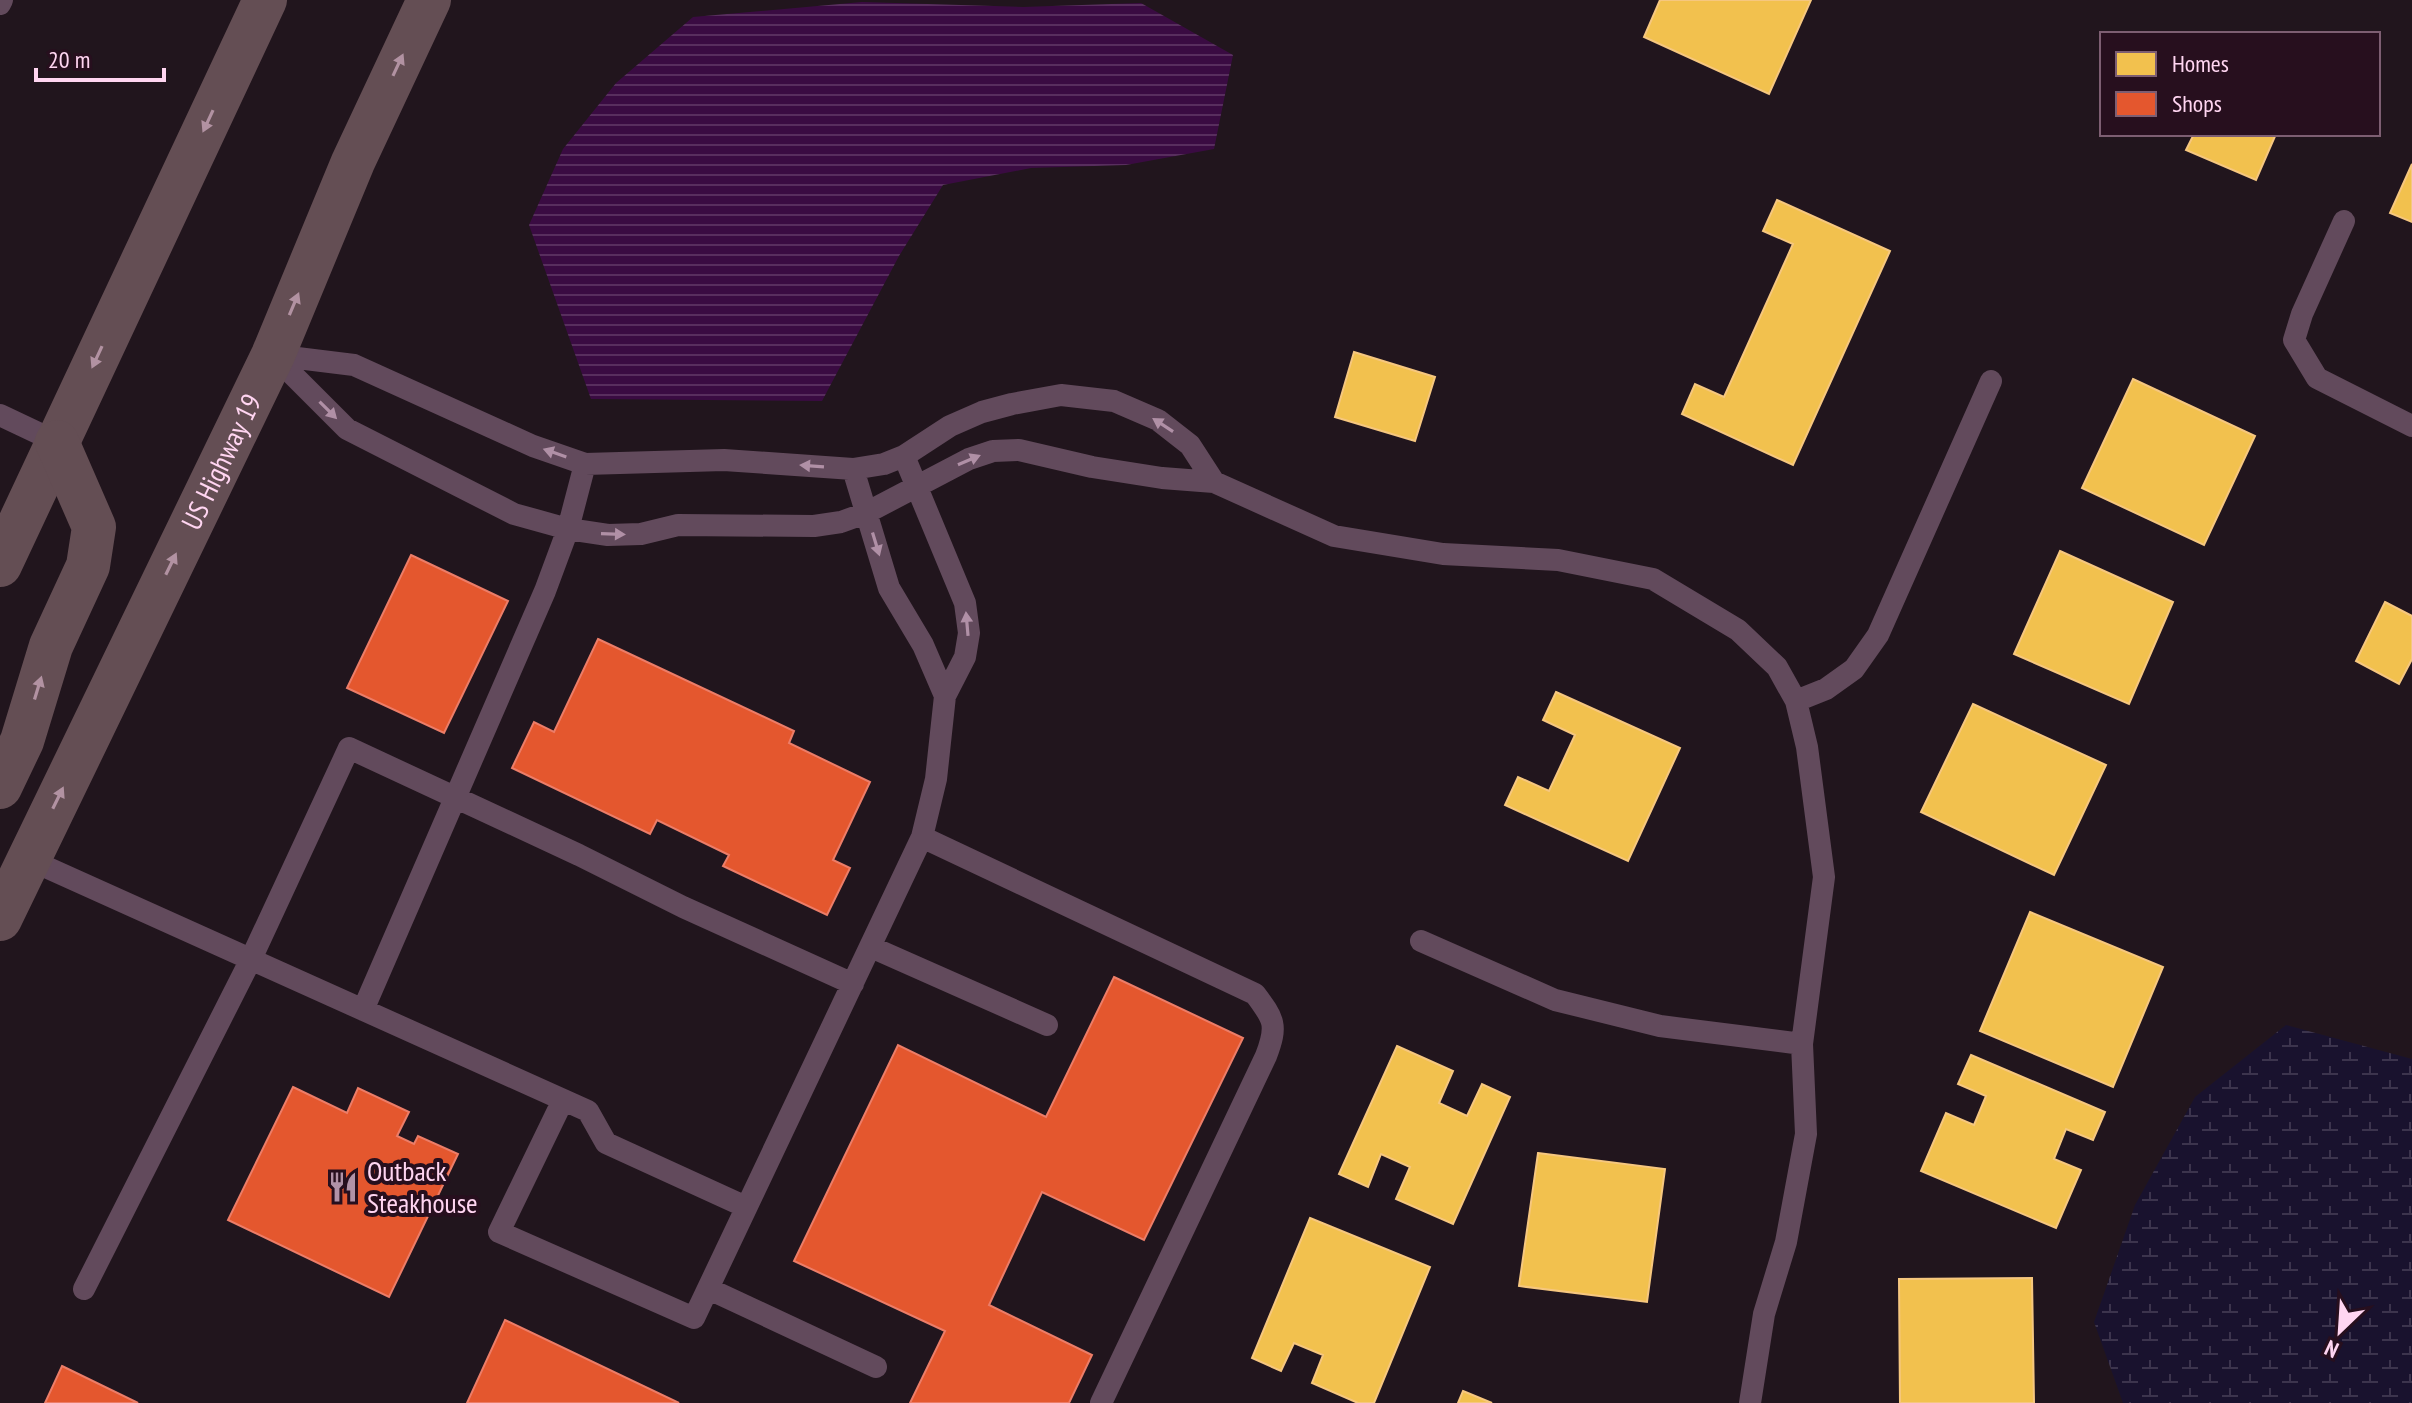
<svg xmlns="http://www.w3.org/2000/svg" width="2412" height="1403" viewBox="0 0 2412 1403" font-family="'PT Sans Narrow',sans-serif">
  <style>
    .wetland { fill: url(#wetland-marsh) }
    .water { fill: url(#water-rules) }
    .homes { fill: #f2c14e; stroke: #f6c77f; stroke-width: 2 }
    .shops { fill: #e4572e; stroke: #ec7d68; stroke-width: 2 }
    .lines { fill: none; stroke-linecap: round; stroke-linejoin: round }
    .service { stroke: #624a5c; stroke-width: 22 }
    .trunk { stroke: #644e54; stroke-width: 44 }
    .oneway { fill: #b292a2 }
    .oneway2 { fill: #b090a6 }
    .labels { text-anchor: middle; stroke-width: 8; stroke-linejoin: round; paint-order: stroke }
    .street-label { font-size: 28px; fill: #ffd5f1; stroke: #270f1e }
    .poi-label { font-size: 28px; fill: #ffd5f1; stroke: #270f1e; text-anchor: start }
  </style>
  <defs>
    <pattern id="wetland-marsh" width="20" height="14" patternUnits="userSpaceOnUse" patternTransform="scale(2)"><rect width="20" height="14" fill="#19122e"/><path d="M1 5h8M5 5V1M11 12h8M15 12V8" fill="none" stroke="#3c344d"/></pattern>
    <pattern id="water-rules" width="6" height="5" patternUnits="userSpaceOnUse" patternTransform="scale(2)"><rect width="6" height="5" fill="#3a0b42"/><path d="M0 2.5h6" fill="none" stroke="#582e5e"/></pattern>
  </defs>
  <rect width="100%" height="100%" fill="#21151d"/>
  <path class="wetland" d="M 2286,1025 L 2412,1059 L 2412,1403 L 2123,1403 L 2094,1322 L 2135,1205 L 2195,1097 Z"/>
  <path class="water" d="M 862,2 L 1023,7 L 1141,3 L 1233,55 L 1214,149 L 1126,165 L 1031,168 L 943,185 L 899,256 L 822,401 L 591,399 L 529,225 L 563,149 L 616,83 L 693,17 Z"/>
  <path class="homes" d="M 1660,0 L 1811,0 L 1769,94 L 1644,37 Z
    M 2194,134 L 2276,134 L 2256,180 L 2186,150 Z
    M 2412,164 L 2412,222 L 2390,213 Z
    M 1777,200 L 1890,251 L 1793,465 L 1682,414 L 1695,384 L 1724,397 L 1793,244 L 1763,231 Z
    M 1354,352 L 1435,377 L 1415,441 L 1335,417 Z
    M 2133,379 L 2255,436 L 2204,545 L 2082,488 Z
    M 2060,551 L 2173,602 L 2129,704 L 2014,654 Z
    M 2385,602 L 2412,616 L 2412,659 L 2399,684 L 2356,661 Z
    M 1556,692 L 1680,748 L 1628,861 L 1505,805 L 1518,777 L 1549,791 L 1575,735 L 1543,720 Z
    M 1973,704 L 2106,765 L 2054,875 L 1921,812 Z
    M 2030,912 L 2163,967 L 2113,1087 L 1980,1031 Z
    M 1397,1046 L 1453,1071 L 1439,1103 L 1467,1116 L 1482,1084 L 1510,1097 L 1453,1224 L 1396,1199 L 1410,1167 L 1381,1154 L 1368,1187 L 1339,1174 Z
    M 1971,1055 L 2105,1112 L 2093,1140 L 2066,1129 L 2054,1159 L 2081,1170 L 2056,1228 L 1921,1171 L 1946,1113 L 1974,1125 L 1986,1096 L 1958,1084 Z
    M 1538,1153 L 1665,1169 L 1647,1302 L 1519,1286 Z
    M 1310,1218 L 1430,1267 L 1374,1403 L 1358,1403 L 1312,1383 L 1323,1355 L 1294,1343 L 1281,1371 L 1252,1358 Z
    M 2032,1278 L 2034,1403 L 1900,1403 L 1899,1279 Z
    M 1463,1391 L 1492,1403 L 1458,1403 Z"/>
  <path class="shops" d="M 411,555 L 508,601 L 444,733 L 347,688 Z
    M 598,639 L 794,731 L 789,743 L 870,782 L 833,860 L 850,868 L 827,915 L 723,866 L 729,855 L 657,820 L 650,834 L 512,768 L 534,722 L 554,732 Z
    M 1114,977 L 1243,1038 L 1144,1240 L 1042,1192 L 989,1305 L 1092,1355 L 1069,1403 L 910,1403 L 945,1331 L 794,1261 L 898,1045 L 1046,1117 Z
    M 293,1087 L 347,1113 L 358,1088 L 409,1112 L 397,1136 L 414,1144 L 418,1136 L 458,1154 L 389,1297 L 228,1220 Z
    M 505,1320 L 679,1403 L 467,1403 Z
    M 62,1366 L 138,1403 L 45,1403 Z"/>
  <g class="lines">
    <path class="service" d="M 0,4 L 2,0
      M 2344,221 L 2302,314 L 2294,340 L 2317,378 L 2412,426
      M 273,355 L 347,429 L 514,514 L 568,529 L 608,535 L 641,534 L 678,525 L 814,526 L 841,522 L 866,513 L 969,459 L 993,451 L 1019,450 L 1092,467 L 1162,478 L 1214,482 L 1334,536 L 1443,554 L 1558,560 L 1653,579 L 1738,630 L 1777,667 L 1796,701 L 1807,747 L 1824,877 L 1802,1044 L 1806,1134 L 1786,1242 L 1764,1314 L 1750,1403
      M 273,355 L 354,365 L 533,446 L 585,464 L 724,460 L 853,469 L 884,464 L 904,456 L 950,426 L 982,412 L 1012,404 L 1061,395 L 1114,401 L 1158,420 L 1190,445 L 1214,482
      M 0,415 L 57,442
      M 853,469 L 889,588 L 923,645 L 945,696
      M 1796,701 L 1826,689 L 1854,669 L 1878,635 L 1991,381
      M 922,837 L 1255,994 C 1274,1019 1278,1025 1266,1056 L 1101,1403
      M 28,859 L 588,1111 L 606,1143 L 746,1207
      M 1421,941 L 1555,1000 L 1660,1026 L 1802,1044
      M 871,947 L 1047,1025
      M 363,1010 L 545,591 L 568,529 L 585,464
      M 563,1100 L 499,1232 L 694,1318 L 922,837 L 936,779 L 945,696 L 965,657 L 969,633 L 965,603 L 904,456
      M 84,1289 L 251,959 L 349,748 L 579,855 L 683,907 L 853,984
      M 709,1289 L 876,1367"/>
    <g class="trunk">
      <path d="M 0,565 L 265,0"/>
      <path d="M 0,787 L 22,741 L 51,646 L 88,566 L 94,527 L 57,442"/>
      <path id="s1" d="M 0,919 L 273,355 L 353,162 L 429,0"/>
    </g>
  </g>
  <defs><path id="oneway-solid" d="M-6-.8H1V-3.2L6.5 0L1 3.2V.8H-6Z" transform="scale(2)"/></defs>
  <g class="oneway">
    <use href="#oneway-solid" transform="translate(398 65) rotate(-65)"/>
    <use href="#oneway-solid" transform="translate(208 121) rotate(115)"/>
    <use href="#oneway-solid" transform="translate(294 304) rotate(-67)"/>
    <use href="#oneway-solid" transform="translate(97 357) rotate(115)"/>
    <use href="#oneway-solid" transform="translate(171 564) rotate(-64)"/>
    <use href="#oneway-solid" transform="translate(38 688) rotate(-73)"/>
    <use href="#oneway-solid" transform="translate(58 798) rotate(-64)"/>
  </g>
  <g class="oneway2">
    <use href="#oneway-solid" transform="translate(328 410) rotate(45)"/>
    <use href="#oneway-solid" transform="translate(1163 425) rotate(-147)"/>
    <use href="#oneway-solid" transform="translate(555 453) rotate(-161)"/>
    <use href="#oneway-solid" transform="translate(969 460) rotate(-23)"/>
    <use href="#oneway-solid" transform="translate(812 466) rotate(-176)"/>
    <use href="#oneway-solid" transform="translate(613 534) rotate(2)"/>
    <use href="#oneway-solid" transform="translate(876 544) rotate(73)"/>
    <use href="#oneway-solid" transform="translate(967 624) rotate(-95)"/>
  </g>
  <defs>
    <g id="restaurant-bare" transform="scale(2.4)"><path d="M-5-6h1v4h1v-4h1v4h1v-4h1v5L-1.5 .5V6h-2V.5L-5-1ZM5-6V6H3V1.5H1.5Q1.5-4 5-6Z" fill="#b192a7" stroke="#270f1e" stroke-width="2.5" paint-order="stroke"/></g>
  </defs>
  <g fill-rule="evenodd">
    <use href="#restaurant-bare" x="343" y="1187"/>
  </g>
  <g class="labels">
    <g class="street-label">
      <text dy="10" stroke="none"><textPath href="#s1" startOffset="508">US Highway 19</textPath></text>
    </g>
    <g class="poi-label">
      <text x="367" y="1181">Outback<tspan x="367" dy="32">Steakhouse</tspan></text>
    </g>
  </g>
  <rect x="2100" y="32" width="280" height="104" fill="#270f1e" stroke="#7d5e72" stroke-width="2"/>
  <rect x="2116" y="52" width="40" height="24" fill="#f2c14e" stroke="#7d5e72" stroke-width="2"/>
  <text x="2172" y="72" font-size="24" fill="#ffd5f1">Homes</text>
  <rect x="2116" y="92" width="40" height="24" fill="#e4572e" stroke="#7d5e72" stroke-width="2"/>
  <text x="2172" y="112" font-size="24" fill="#ffd5f1">Shops</text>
  <g transform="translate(2340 1331) rotate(205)" stroke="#270f1e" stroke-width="6" paint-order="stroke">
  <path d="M0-6L14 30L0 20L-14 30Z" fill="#ffd5f1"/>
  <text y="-12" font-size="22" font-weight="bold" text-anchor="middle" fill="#ffd5f1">N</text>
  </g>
  <path d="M36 68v12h128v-12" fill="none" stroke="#ffd5f1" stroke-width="4"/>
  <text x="48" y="68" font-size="24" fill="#ffd5f1" stroke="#270f1e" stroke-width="6" paint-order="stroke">20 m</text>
</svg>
